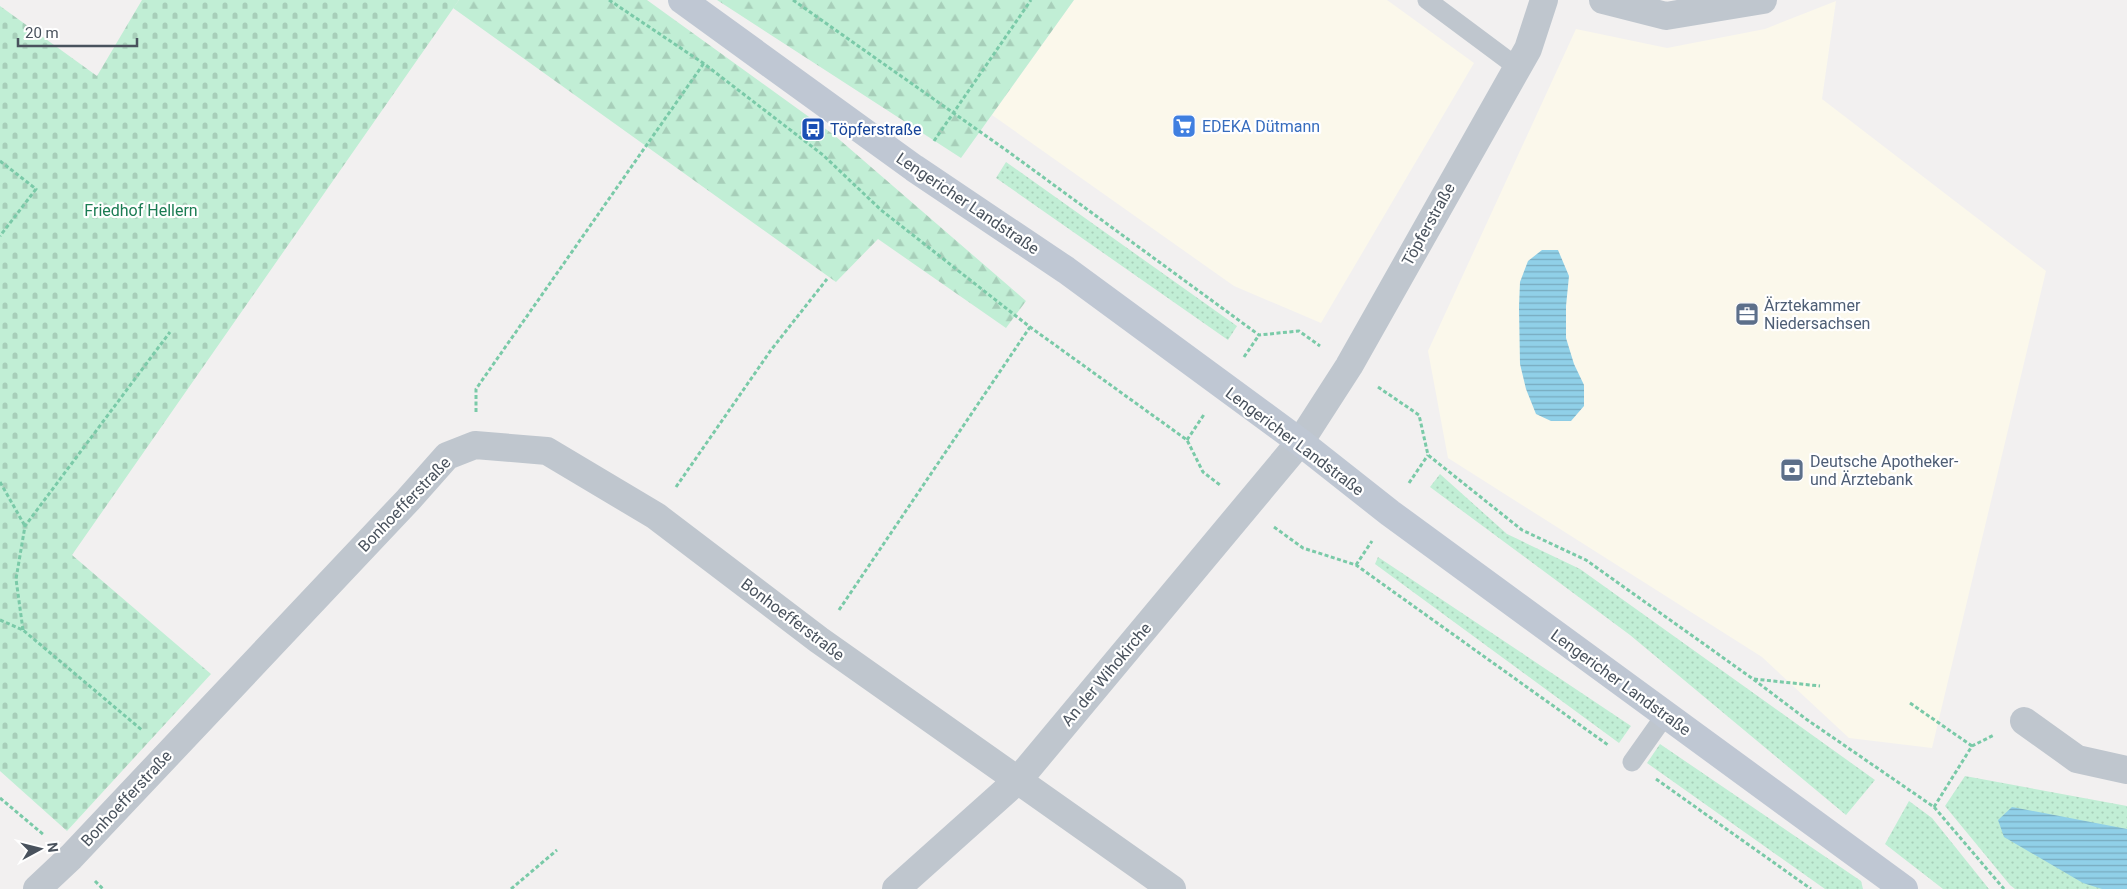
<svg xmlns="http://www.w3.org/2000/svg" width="2127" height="889" viewBox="0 0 2127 889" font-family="Roboto,sans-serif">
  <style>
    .commercial { fill: #fbf8eb }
    .grass { fill: url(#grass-dots) }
    .forest { fill: url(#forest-firs) }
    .cemetery { fill: url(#cemetery-stones) }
    .water { fill: url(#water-rules) }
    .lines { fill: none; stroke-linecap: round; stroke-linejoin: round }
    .path { stroke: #7acaa8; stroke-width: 3; stroke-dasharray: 4 2.5; stroke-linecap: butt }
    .service { stroke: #bfc6ce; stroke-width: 19 }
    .minor { stroke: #bfc6ce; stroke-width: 28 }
    .secondary { stroke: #bfc7d3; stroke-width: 28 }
    .labels { text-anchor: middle; stroke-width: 4.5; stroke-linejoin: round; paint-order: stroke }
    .shop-label { font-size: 16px; fill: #366cbe; stroke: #fff; text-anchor: start }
    .transit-label { font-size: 16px; fill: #164399; stroke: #fff; text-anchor: start }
    .street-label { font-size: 16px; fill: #49525d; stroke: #fff }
    .park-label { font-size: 16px; fill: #1b7c53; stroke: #fff }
    .service-label { font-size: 16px; fill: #4e5e75; stroke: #fff; text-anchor: start }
  </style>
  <defs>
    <pattern id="grass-dots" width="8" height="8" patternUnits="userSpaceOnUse" patternTransform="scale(1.25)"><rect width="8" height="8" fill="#c1eed5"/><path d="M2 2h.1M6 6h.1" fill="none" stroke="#a7ceb9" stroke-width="1.8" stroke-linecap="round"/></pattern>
    <pattern id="forest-firs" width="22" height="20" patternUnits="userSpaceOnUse" patternTransform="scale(1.25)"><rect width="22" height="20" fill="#c1eed5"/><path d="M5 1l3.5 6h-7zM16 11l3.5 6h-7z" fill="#a7ceb9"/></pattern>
    <pattern id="cemetery-stones" width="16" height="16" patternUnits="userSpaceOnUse" patternTransform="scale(1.25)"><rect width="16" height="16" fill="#c1eed5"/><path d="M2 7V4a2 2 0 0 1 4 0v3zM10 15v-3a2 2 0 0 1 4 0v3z" fill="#a7ceb9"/></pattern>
    <pattern id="water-rules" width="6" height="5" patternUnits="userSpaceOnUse" patternTransform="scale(1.25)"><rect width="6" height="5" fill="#90d0e8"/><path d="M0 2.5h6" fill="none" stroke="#78abbf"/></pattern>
  </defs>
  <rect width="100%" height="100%" fill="#f2f0f0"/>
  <path class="commercial" d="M 1074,0 L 1387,0 L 1474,63 L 1321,323 L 1234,286 L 992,115 Z
    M 1836,1 L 1822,99 L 2046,271 L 1932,748 L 1849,738 L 1762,657 L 1448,458 L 1428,351 L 1576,29 L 1667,48 L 1765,29 Z"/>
  <path class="grass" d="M 1006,162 L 1237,326 L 1228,340 L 996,178 Z
    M 1440,474 L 1507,534 L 1580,569 L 1875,780 L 1846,815 L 1630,635 L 1430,487 Z
    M 1378,557 L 1631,726 L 1619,743 L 1375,564 Z
    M 1660,744 L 1861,881 L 1863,889 L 1825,889 L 1647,763 Z
    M 1965,776 L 2127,806 L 2127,889 L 2015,889 L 2010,885 L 1945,806 Z
    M 1909,801 L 1932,818 L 1989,889 L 1943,889 L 1885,844 Z"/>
  <path class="forest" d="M 459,0 L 647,0 L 834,135 L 1026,301 L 1006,328 L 878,239 L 836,282 L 453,8 Z
    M 717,0 L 1074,0 L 961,158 Z"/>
  <path class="cemetery" d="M 142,0 L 459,0 L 72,555 L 211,674 L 67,831 L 0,771 L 0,6 L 97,76 Z"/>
  <path class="water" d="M 1542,250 L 1558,250 L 1569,276 L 1566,306 L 1566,338 L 1574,364 L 1584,385 L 1584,406 L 1571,421 L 1551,421 L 1536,414 L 1526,389 L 1520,364 L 1519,307 L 1520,282 L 1528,261 Z
    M 2012,807 L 2127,829 L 2127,889 L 2102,889 L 2083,883 L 2004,837 L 1998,820 Z"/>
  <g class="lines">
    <path class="path" d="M 609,0 L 703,63 L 823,155 L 881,210 L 1030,327 L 1187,440 L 1203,472 L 1220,485
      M 793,0 L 1006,150 L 1259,335 L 1299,331 L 1320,346
      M 934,141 L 1031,0
      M 0,161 L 36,189 L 0,236
      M 1244,357 L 1259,335
      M 1378,387 L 1419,415 L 1428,455 L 1522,530 L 1586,560 L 1753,679 L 1806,719 L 1934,807 L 2004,889
      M 476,412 L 476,389 L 704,63
      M 1187,440 L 1205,413
      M 0,482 L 25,526
      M 1409,483 L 1428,455
      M 676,487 L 771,350 L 827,279
      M 1274,527 L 1303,548 L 1356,565 L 1608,745
      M 1356,565 L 1372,541
      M 839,610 L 1030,327
      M 0,620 L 23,630 L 143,731
      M 23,630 L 16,579 L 25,526 L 170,332
      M 1754,679 L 1820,686
      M 1910,703 L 1972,746
      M 1656,779 L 1811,889
      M 0,798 L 44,835
      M 1934,807 L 1972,746 L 1994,735
      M 95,881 L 103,889
      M 511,889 L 557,850"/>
    <path class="service" d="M 1427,0 L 1517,67
      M 1632,762 L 1666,714"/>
    <path class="minor" d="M 1603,0 L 1666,16 L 1763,0
      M 2024,721 L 2077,759 L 2127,770
      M 37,889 L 71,857 L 408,500 L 447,456 L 475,445 L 547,451 L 656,516 L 819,640 L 1172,889
      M 896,889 L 1019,779 L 1300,442 L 1349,366 L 1528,49 L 1544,0"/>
    <path class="secondary" d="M 682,0 L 914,168 L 1066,270 L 1300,442 L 1390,513 L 1904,889"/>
  </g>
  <defs>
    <g id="supermarket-square" transform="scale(1.25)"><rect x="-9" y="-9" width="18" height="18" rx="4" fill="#3f7fe0" stroke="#fff"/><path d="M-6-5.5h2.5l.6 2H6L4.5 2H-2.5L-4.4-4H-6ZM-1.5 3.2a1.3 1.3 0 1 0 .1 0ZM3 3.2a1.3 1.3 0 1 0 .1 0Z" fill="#fff"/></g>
    <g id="bus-square" transform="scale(1.25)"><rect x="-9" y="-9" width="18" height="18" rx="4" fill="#1a4fb4" stroke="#fff"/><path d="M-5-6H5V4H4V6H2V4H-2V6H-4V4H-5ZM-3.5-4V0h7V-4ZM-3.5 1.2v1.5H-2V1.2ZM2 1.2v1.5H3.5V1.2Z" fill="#fff"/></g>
    <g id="office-square" transform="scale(1.25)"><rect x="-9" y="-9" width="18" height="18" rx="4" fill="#5c6f8a" stroke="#fff"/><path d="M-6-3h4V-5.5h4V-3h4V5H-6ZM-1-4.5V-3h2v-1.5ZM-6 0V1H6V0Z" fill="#fff"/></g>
    <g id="bank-square" transform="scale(1.25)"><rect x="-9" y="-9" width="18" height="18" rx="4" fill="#5c6f8a" stroke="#fff"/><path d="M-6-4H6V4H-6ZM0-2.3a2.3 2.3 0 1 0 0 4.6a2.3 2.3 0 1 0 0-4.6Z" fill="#fff"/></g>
  </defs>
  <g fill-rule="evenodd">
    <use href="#supermarket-square" x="1184" y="126"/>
    <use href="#bus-square" x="813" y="129"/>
    <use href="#office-square" x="1747" y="314"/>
    <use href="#bank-square" x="1792" y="470"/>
  </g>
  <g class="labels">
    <g class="shop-label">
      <text x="1202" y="132">EDEKA Dütmann</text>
    </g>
    <g class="transit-label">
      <text x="830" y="135">Töpferstraße</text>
    </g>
    <g class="street-label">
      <text transform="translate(968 203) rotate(34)" y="6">Lengericher Landstraße</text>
      <text transform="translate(1428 224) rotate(-61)" y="6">Töpferstraße</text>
      <text transform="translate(1295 441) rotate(37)" y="6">Lengericher Landstraße</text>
      <text transform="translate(404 504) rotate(-46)" y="6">Bonhoefferstraße</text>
      <text transform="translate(793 619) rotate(37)" y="6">Bonhoefferstraße</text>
      <text transform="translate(1106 674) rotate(-50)" y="6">An der Wihokirche</text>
      <text transform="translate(1621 682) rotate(36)" y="6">Lengericher Landstraße</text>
      <text transform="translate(126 798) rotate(-47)" y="6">Bonhoefferstraße</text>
    </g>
    <g class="park-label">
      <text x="141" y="216">Friedhof Hellern</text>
    </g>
    <g class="service-label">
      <text x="1764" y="311">Ärztekammer<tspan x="1764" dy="18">Niedersachsen</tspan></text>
      <text x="1810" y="467">Deutsche Apotheker-<tspan x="1810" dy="18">und Ärztebank</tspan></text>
    </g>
  </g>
  <g transform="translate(40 849) rotate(83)" stroke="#ffffff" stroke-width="4" paint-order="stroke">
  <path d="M0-4L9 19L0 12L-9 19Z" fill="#49525d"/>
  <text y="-8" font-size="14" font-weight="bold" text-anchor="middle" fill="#49525d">N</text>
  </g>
  <path d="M18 38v8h119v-8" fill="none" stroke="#49525d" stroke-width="2.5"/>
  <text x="25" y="38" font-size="15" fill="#49525d" stroke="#ffffff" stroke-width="4" paint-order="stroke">20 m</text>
</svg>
